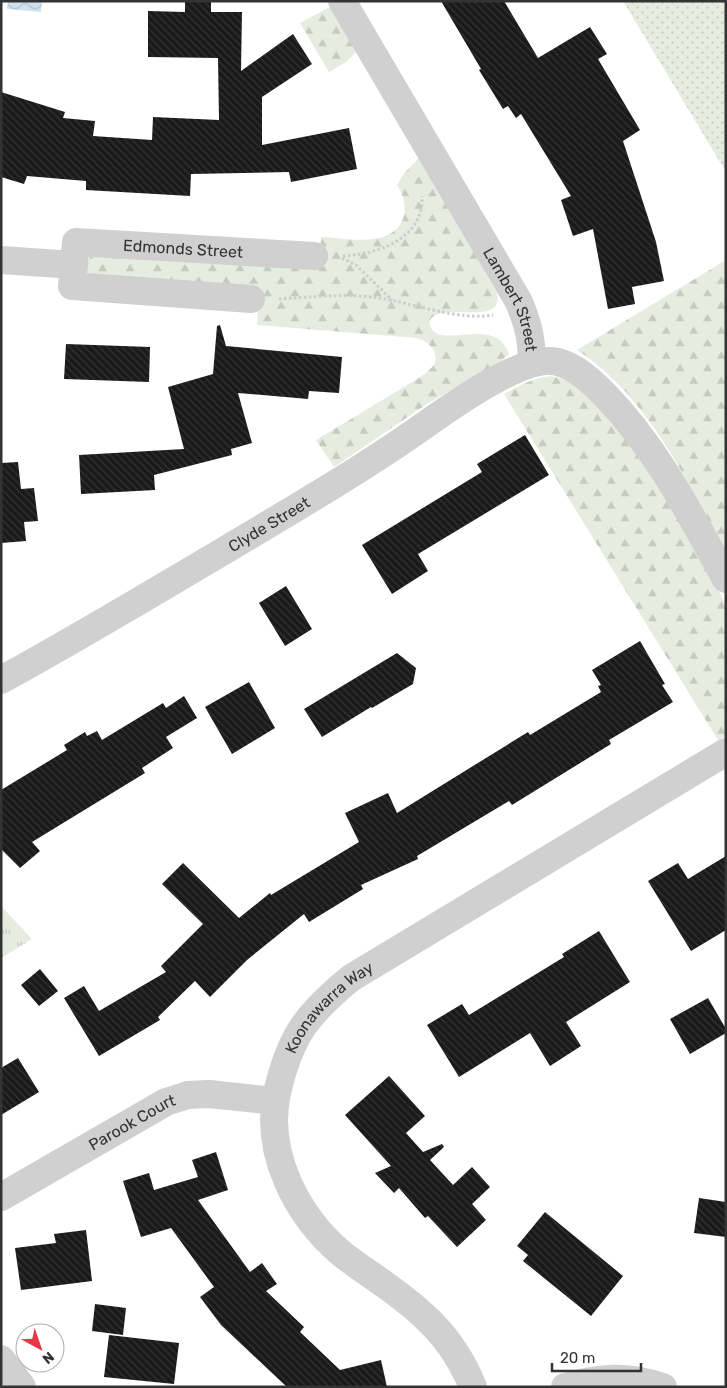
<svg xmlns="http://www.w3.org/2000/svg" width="727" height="1388" viewBox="0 0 727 1388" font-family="Rubik,sans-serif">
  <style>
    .grass { fill: url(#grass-dots) }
    .forest { fill: url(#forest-firs) }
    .park { fill: url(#park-tufts) }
    .water { fill: url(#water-waves) }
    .building { fill: url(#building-back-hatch) }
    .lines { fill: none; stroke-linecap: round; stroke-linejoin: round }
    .path { stroke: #cdcdcd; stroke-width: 3; stroke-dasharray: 2.5 2.5; stroke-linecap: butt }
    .minor { stroke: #d0d0d0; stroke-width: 28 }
    .labels { text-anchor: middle; stroke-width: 5; stroke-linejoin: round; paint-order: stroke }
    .street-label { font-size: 16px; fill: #333; stroke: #fff }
  </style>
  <defs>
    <pattern id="grass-dots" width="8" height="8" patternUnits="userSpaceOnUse" patternTransform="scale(1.25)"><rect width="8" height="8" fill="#e6ecdf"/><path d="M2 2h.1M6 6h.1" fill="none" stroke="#c6cbc0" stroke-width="1.8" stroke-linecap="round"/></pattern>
    <pattern id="forest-firs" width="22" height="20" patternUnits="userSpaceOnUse" patternTransform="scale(1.25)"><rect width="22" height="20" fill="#e6ecdf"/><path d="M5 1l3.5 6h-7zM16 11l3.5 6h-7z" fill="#c6cbc0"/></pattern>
    <pattern id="park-tufts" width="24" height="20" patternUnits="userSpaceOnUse" patternTransform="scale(1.25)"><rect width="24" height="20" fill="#e6ecdf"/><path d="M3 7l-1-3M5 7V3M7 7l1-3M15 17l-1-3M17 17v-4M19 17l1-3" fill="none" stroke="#c6cbc0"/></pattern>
    <pattern id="water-waves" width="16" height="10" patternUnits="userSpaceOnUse" patternTransform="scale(1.25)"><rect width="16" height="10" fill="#cfe2ee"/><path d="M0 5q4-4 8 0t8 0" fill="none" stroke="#b2c2cd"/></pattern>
    <pattern id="building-back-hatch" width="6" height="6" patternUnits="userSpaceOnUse" patternTransform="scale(1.25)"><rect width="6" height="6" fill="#1a1a1a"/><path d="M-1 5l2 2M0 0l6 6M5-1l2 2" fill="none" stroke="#333"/></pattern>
  </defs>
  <rect width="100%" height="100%" fill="#fff"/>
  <path class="grass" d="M 623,1 L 726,1 L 726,172 Z"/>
  <path class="forest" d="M 330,7 L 356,52 L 346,62 L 329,72 L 300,23 Z
    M 420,157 L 497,293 C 504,329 443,299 429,321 C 432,356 495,311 509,354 L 500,362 L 427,404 L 334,467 L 316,440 L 419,378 C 424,374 430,370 434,365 C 440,352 428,341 417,338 L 257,325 L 259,293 L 88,274 C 85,269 87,260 91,256 L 319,265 L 321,237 C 345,238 391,249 403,219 C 407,207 404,196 397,185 L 405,172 Z
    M 726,260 L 726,557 C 690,484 647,395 577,350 Z
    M 551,376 L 562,379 L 572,383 L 585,393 L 624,435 L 689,534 L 726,605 L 726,736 L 718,740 L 504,394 C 520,385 534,378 551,376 Z"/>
  <path class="park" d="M 1,906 L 32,939 L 1,958 Z"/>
  <path class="water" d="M 8,1 L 42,1 L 41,12 L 7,9 Z"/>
  <path class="building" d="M 185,1 L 211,1 L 211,12 L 242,12 L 241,71 L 293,34 L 312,64 L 262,97 L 262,145 L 349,128 L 357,169 L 291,182 L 289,172 L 191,174 L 190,196 L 86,190 L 86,181 L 27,176 L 24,184 L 1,177 L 1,92 L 65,112 L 63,118 L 95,121 L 93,136 L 152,140 L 153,117 L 219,120 L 218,58 L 148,57 L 148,11 L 185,12 Z
    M 441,1 L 504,1 L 538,58 L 590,27 L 607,54 L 598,59 L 640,130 L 623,141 L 656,242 L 664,281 L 632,287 L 635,304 L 608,309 L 593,229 L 573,236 L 561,200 L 571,196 L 521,114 L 516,118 L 508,106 L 503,109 L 479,70 L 481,69 Z
    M 220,325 L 226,346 L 342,357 L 339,393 L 309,391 L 308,399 L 238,393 L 252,443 L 231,449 L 232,455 L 154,475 L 155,490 L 81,494 L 79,455 L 184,449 L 168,387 L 213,374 L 217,326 Z
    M 66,344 L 150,347 L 149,382 L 64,379 Z
    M 525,435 L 549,475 L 418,554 L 428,571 L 392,594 L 362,545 L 482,472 L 477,464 Z
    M 18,462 L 21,489 L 34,488 L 38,521 L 24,522 L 26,541 L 1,543 L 1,463 Z
    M 286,586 L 312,629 L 285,646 L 259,603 Z
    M 640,641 L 665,684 L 662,685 L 673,702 L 609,740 L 611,744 L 512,805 L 509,801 L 417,856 L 418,859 L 361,885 L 363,889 L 309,922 L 304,914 L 247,960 L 210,997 L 195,981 L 158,1017 L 160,1020 L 99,1056 L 64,998 L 84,986 L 99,1011 L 166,972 L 161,966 L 203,924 L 162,884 L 183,863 L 239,918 L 270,893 L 271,895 L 359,842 L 345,813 L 388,793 L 397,813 L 528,732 L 530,735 L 601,692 L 598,686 L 601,685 L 592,670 Z
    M 397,653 L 416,668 L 413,684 L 372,708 L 371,707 L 322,737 L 304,709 Z
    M 249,682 L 275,728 L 232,754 L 205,707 Z
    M 184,696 L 197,718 L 166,737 L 173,748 L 142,768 L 145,773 L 32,842 L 40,851 L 20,868 L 1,849 L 1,790 L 67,750 L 64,745 L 85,732 L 87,736 L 97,731 L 102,740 L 163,703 L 166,708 Z
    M 726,856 L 726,930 L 691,951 L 648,881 L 678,863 L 688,879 Z
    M 599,931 L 630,982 L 566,1022 L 581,1046 L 550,1066 L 530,1033 L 459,1077 L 427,1025 L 462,1004 L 469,1015 L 564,957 L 562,954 Z
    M 40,969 L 58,991 L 39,1006 L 21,985 Z
    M 708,998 L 726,1029 L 726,1033 L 690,1054 L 670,1019 Z
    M 18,1058 L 39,1092 L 1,1115 L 1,1068 Z
    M 389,1076 L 425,1116 L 406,1133 L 423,1152 L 442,1144 L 444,1147 L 430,1160 L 453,1185 L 472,1167 L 490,1187 L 472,1204 L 486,1220 L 457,1247 L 428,1216 L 425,1218 L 399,1188 L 394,1193 L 375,1173 L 391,1166 L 345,1115 Z
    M 216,1152 L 228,1190 L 198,1200 L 250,1272 L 262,1263 L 277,1284 L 266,1291 L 304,1327 L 300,1332 L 340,1370 L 381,1360 L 387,1387 L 287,1387 L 221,1325 L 200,1297 L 214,1287 L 171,1228 L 141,1237 L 123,1181 L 149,1173 L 154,1190 L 198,1177 L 192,1160 Z
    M 699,1198 L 726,1202 L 726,1237 L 694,1233 Z
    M 545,1212 L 623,1276 L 591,1316 L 523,1261 L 528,1255 L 517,1246 Z
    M 86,1230 L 92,1281 L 21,1290 L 15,1248 L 56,1243 L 54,1234 Z
    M 95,1304 L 126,1308 L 123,1335 L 92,1331 Z
    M 109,1335 L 179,1343 L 174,1384 L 104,1377 Z"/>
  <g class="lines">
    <path class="path" d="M 343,256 C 378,254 424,239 422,196
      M 342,258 L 356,265 L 392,300
      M 279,299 C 312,297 346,293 379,298 C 413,303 459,321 493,315"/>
    <g class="minor">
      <path id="s1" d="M 342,1 L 519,302 C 528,324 532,339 532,363"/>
      <path d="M 1,260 L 74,265"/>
      <path id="s2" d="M 251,299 L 72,286 L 76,242 L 314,256"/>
      <path id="s3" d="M 1,680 C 76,639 149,595 222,552 C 287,513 353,475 415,432 C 444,412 524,352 558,362 C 576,367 591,381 604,394 C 656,447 690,514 726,579"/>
      <path id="s4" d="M 1,1197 L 166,1102 L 188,1095 L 209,1094 L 275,1101"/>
      <path d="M 1,1359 L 22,1387"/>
      <path id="s5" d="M 473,1387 C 462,1360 445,1335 424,1316 C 399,1292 369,1275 342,1254 C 297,1216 264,1153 277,1093 C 290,1036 307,1014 351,978 L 726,752"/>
      <path d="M 565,1387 C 601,1377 627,1375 663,1387"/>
    </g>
  </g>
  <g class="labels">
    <g class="street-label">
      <text dy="6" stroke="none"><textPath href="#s2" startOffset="331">Edmonds Street</textPath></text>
      <text dy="6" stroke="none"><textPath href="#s1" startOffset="344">Lambert Street</textPath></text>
      <text dy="6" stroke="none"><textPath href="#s3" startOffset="310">Clyde Street</textPath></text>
      <text dy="6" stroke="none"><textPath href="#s5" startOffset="475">Koonawarra Way</textPath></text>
      <text dy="6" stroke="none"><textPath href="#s4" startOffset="151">Parook Court</textPath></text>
    </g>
  </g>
  <rect width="727" height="1388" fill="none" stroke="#333333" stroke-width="5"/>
  <g transform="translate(40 1348) rotate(140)"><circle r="24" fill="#ffffff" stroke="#adadad"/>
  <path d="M0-4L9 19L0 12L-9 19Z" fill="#e63946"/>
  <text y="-8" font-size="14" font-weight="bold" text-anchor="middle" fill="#333333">N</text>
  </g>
  <path d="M552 1363v8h89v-8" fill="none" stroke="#333333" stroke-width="2.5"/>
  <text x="560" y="1363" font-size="15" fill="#333333" stroke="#ffffff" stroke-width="4" paint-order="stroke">20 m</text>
</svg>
